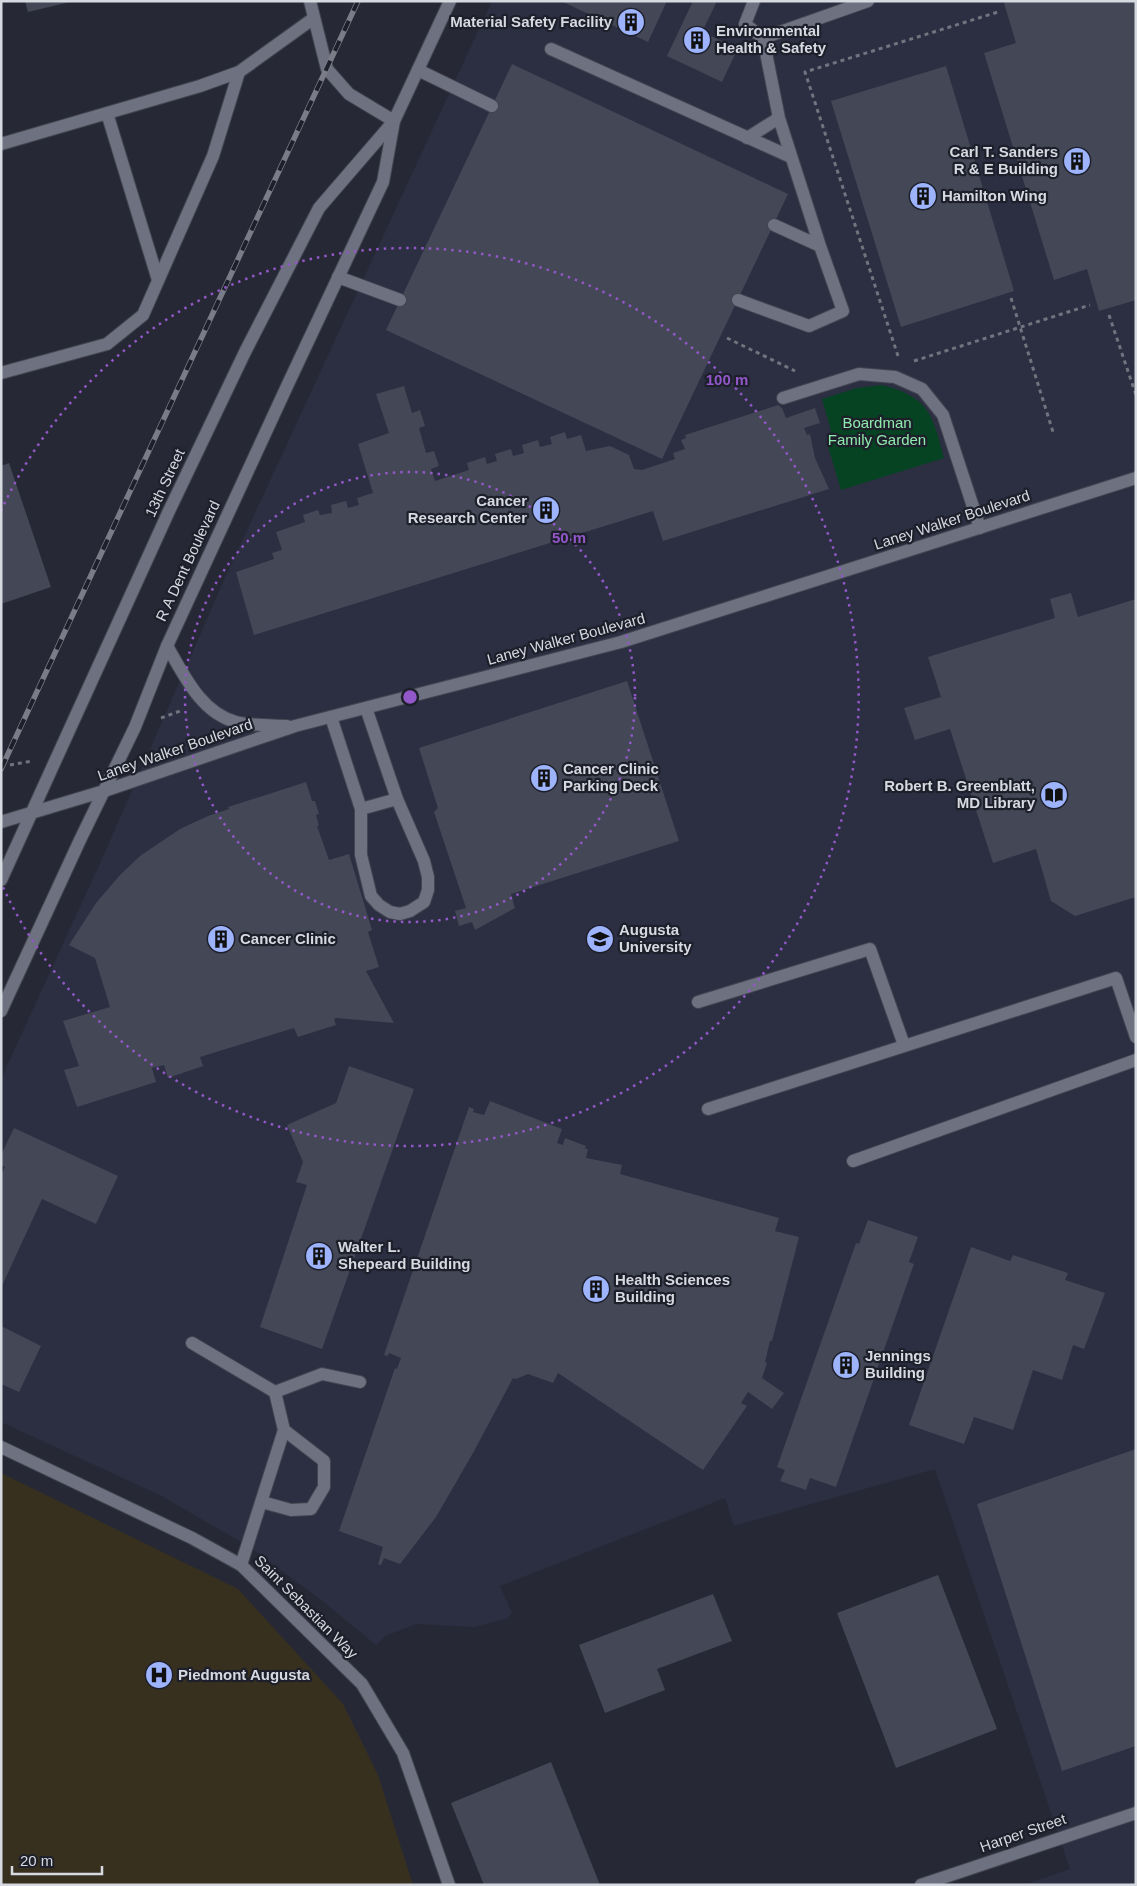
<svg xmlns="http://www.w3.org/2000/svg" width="1137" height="1886" viewBox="0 0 1137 1886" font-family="Helvetica,sans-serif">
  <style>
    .built { fill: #2c2f42 }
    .medical { fill: #38301f }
    .green { fill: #054322 }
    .building { fill: #444755 }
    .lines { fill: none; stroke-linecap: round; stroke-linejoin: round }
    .service-casing { stroke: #434550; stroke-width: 14 }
    .minor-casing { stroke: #434550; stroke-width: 14 }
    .secondary-casing { stroke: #434550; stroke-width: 14 }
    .path { stroke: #71747e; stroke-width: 3; stroke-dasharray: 4 4; stroke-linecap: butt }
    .service { stroke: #6e7180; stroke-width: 12 }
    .minor { stroke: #6e7180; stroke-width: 12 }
    .secondary { stroke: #6e7180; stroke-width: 12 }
    .rail-casing { stroke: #7a7d87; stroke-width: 5.5 }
    .rail { stroke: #1d1f2b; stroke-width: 4; stroke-dasharray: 11; stroke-linecap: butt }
    .ring { fill: none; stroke: #9257c8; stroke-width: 2.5; stroke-dasharray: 2.5 5 }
    .labels { text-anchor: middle; stroke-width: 4.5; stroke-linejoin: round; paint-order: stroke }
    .poi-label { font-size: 15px; font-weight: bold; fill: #d7d9e1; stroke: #1d1f2b; text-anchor: start }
    .park-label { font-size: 15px; fill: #90e9ac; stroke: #1d1f2b }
    .street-label { font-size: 15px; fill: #d7d9e1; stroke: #1d1f2b }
    .centre { fill: #9257c8; stroke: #1d1f2b; stroke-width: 2.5 }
    .ring-label { font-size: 15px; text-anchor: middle; font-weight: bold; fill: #9257c8; stroke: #1d1f2b; stroke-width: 4.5; stroke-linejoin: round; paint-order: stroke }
  </style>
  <rect width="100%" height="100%" fill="#262935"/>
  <path class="built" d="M 492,1 L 1136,1 L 1136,1885 L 1024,1885 L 1070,1869 L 935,1469 L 734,1526 L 725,1498 L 500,1586 L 512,1613 L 508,1618 L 475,1627 L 416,1624 L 385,1636 L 376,1645 L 320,1599 L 251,1548 L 162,1496 L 1,1422 L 1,1079 L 102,859 L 225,578 Z"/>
  <path class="medical" d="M 1,1473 L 238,1589 L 343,1704 L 378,1775 L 413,1885 L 1,1885 Z"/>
  <path class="green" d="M 882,385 C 929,397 933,415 944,458 L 841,490 L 827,443 L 831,430 L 822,399 L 857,388 Z"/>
  <path class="building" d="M 25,1 L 70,1 L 70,2 L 28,12 Z
    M 561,1 L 667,1 L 648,42 Z
    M 693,1 L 717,1 L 702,32 L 738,48 L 722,82 L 667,56 Z
    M 1008,1 L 1136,1 L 1136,300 L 1099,311 L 1087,269 L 1054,280 L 984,53 L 1016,43 L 1004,3 Z
    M 512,64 L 788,194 L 662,459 L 386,330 Z
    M 946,66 L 1014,291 L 901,327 L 831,101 Z
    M 404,386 L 412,413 L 420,410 L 425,426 L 419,428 L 426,453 L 434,451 L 439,466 L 431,469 L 435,481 L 469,470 L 467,463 L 485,457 L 487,464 L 497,461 L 495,454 L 511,449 L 513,456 L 524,453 L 522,445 L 538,440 L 540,447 L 552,444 L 550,437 L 565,432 L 567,439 L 581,435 L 586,451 L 610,446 L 629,455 L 634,469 L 642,470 L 675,459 L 673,453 L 685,449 L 681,440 L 686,438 L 685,435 L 778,405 L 782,408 L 786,418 L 815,408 L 820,423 L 804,428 L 807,435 L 810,434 L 815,458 L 829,489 L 663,541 L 653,511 L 254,635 L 236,572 L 274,559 L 272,553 L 282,550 L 276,532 L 305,522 L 303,515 L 318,510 L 320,515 L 332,513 L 331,505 L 346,501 L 348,508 L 359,505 L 357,498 L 373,493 L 358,444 L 389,433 L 376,394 Z
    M 9,463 L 51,587 L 1,604 L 1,466 Z
    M 1071,593 L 1078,617 L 1136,599 L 1136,897 L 1075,916 L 1051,901 L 1036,849 L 993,863 L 950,729 L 915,740 L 904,708 L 941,697 L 928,657 L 1055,618 L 1050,599 Z
    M 627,681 L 679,841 L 511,894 L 515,908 L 475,930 L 472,922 L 459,926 L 455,911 L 466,908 L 434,812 L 438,808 L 419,748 Z
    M 306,782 L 312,801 L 315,801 L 319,814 L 316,815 L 319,826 L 317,826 L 329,860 L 349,854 L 372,930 L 368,932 L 379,967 L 366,971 L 394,1023 L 336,1018 L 334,1019 L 336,1025 L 298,1037 L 294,1028 L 200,1057 L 203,1066 L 168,1078 L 164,1065 L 152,1068 L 156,1082 L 77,1107 L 64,1070 L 79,1066 L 63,1021 L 110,1007 L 95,958 L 69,945 L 96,903 L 120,875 L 140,856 L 180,829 L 208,816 L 229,809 L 228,807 Z
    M 349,1066 L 414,1089 L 322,1349 L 260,1327 L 307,1185 L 296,1182 L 303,1162 L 287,1125 L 336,1103 Z
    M 490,1101 L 562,1129 L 557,1143 L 563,1145 L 565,1138 L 586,1146 L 585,1149 L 588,1149 L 586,1158 L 622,1165 L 620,1174 L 779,1218 L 775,1231 L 799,1237 L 772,1341 L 770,1341 L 765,1362 L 767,1363 L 762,1378 L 784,1393 L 772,1409 L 748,1392 L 741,1403 L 747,1406 L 703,1470 L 558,1373 L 553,1383 L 528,1374 L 516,1379 L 513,1378 L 473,1453 L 436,1517 L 400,1564 L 384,1558 L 381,1565 L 378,1564 L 383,1547 L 339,1531 L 395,1368 L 397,1369 L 401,1358 L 389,1353 L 388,1356 L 384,1355 L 469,1107 L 474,1109 L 473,1112 L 484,1115 Z
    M 14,1128 L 118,1176 L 96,1224 L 42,1199 L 1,1288 L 1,1175 L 5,1167 L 1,1165 L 1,1155 Z
    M 868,1220 L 918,1237 L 909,1262 L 914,1264 L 836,1487 L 810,1478 L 806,1490 L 780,1481 L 785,1470 L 777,1467 L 856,1243 L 859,1244 Z
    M 971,1247 L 1010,1261 L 1013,1255 L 1068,1273 L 1065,1280 L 1105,1293 L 1084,1349 L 1073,1345 L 1062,1380 L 1033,1370 L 1013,1430 L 974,1417 L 964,1444 L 909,1425 Z
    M 1,1326 L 41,1346 L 19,1392 L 1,1384 Z
    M 1136,1449 L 1136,1746 L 1062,1771 L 977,1504 Z
    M 938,1575 L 997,1729 L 896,1768 L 837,1613 Z
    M 713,1594 L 732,1641 L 657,1669 L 665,1690 L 605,1713 L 579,1645 Z
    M 551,1762 L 600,1885 L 484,1885 L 451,1803 Z"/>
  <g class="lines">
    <g class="service-casing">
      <path id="service" d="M 754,1 L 745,24 L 763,38 L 868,1
        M 551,49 L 791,157
        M 418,70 L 492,106
        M 107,113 L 158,280
        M 747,138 L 779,118
        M 1,144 L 200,86 L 239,72 L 314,18
        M 774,225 L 820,246
        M 338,277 L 400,300
        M 738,300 L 809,326 L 843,311 L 820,246 L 779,118 L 763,38
        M 1,373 L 107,344 L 143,315 L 213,156 L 239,72
        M 783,398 L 859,374 L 895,377 L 922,389 L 943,415 L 980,528
        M 331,717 L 361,809 L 361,855 L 371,896 L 379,905 L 390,912 L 400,914 L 410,911 L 424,902 L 428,890 L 428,877 L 424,861 L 397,799 L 366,708
        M 361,809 L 397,799
        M 698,1002 L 870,949 L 904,1045
        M 708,1109 L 1116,978 L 1136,1037
        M 853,1161 L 1136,1060
        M 192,1343 L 275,1392 L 284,1430 L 241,1565
        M 275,1392 L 322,1374 L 360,1382
        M 262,1502 L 291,1510 L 311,1509 L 324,1487 L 324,1461 L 284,1430"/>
    </g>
    <g class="minor-casing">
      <path id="minor" d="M 310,1 L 327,69 L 349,94 L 394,121
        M 167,646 C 184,675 201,713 236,722 C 252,726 271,725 287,726
        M 104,791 L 295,726 L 621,642 L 1136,478
        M 1,1447 L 192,1538 L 241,1565 L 362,1684 L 403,1753 L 449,1885
        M 921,1885 L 1136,1813"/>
    </g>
    <g class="secondary-casing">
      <path id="secondary" d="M 1,822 L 104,791
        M 1,880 L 169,511 L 245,352 L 319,208 L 394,121 L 450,1
        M 1,1011 L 80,840 L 135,727 L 167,646 L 288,384 L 383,182 L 394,121"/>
    </g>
    <path class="path" d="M 1011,298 L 1053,432
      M 1109,315 L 1136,395
      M 727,338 L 795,371
      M 898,356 L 805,72 L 998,12
      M 914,361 L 1090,305
      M 161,718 L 183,710
      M 10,765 L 32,761"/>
    <use href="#service" class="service"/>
    <use href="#minor" class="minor"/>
    <use href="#secondary" class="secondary"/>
    <g class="rail-casing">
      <path id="rail" d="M 1,769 L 358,1"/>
    </g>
    <use href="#rail" class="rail"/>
  </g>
  <g class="ring">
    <circle cx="410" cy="697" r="225"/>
    <path d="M1 511A449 449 0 1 1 1 883"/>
  </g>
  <defs>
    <g id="building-disc" transform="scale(1.4375)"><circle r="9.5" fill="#9db4fd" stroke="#1d1f2b"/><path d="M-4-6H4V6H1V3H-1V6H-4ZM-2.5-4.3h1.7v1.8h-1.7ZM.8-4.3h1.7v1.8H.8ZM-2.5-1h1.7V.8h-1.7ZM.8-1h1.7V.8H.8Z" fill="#111"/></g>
    <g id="library-disc" transform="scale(1.4375)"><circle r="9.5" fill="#9db4fd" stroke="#1d1f2b"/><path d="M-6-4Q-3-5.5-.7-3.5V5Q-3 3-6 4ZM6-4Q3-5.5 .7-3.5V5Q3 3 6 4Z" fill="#111"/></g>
    <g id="university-disc" transform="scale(1.4375)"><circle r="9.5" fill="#9db4fd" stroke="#1d1f2b"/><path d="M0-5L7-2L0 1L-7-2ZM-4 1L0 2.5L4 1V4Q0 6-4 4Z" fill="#111"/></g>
    <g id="hospital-disc" transform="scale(1.4375)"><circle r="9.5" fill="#9db4fd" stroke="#1d1f2b"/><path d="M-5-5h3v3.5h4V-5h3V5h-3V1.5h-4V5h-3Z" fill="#111"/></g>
  </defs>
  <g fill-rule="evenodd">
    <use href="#building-disc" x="631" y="22"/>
    <use href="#building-disc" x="697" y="40"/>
    <use href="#building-disc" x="1077" y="161"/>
    <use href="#building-disc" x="923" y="196"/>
    <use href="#building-disc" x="546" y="510"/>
    <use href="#building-disc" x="544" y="778"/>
    <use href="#library-disc" x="1054" y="795"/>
    <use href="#building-disc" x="221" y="939"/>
    <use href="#university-disc" x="600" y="939"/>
    <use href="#building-disc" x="319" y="1256"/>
    <use href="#building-disc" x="596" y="1289"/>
    <use href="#building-disc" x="846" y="1365"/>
    <use href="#hospital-disc" x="159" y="1675"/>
  </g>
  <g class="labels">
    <g class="poi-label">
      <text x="612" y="27" text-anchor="end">Material Safety Facility</text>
      <text x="716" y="36">Environmental<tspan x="716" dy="17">Health &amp; Safety</tspan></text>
      <text x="1058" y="157" text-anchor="end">Carl T. Sanders<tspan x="1058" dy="17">R &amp; E Building</tspan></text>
      <text x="942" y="201">Hamilton Wing</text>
      <text x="527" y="506" text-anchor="end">Cancer<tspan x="527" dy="17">Research Center</tspan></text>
      <text x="563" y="774">Cancer Clinic<tspan x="563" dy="17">Parking Deck</tspan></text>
      <text x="1035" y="791" text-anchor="end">Robert B. Greenblatt,<tspan x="1035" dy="17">MD Library</tspan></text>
      <text x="619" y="935">Augusta<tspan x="619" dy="17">University</tspan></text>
      <text x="240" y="944">Cancer Clinic</text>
      <text x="338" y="1252">Walter L.<tspan x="338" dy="17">Shepeard Building</tspan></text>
      <text x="615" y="1285">Health Sciences<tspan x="615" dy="17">Building</tspan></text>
      <text x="865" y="1361">Jennings<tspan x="865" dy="17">Building</tspan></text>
      <text x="178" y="1680">Piedmont Augusta</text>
    </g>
    <g class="park-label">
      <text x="877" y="428">Boardman<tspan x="877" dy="17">Family Garden</tspan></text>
    </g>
    <g class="street-label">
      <text transform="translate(165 483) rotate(-65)" y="5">13th Street</text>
      <text transform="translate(952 520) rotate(-18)" y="5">Laney Walker Boulevard</text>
      <text transform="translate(188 561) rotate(-65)" y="5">R A Dent Boulevard</text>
      <text transform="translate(566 639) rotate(-15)" y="5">Laney Walker Boulevard</text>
      <text transform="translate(175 750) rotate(-19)" y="5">Laney Walker Boulevard</text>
      <text transform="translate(306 1607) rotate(45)" y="5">Saint Sebastian Way</text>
      <text transform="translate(1023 1833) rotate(-19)" y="5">Harper Street</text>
    </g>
  </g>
  <circle cx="410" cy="697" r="8" class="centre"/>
  <g class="ring-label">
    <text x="727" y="385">100 m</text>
    <text x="569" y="543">50 m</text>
  </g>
  <rect width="1137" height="1886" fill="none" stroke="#d7d9e1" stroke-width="5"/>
  <path d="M12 1866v8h90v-8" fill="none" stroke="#d7d9e1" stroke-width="2.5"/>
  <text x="20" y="1866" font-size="15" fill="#d7d9e1" stroke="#1d1f2b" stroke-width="4" paint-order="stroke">20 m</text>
</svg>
